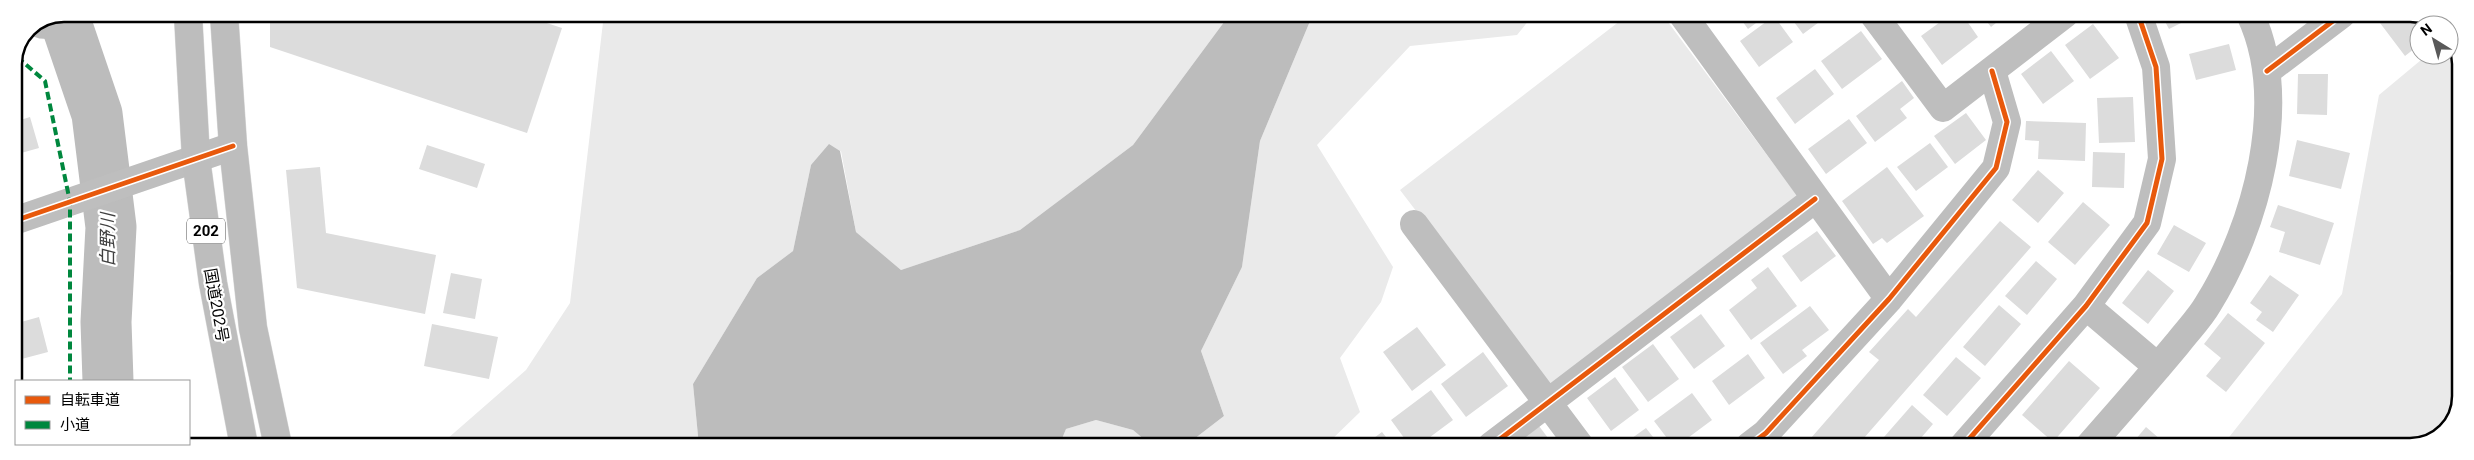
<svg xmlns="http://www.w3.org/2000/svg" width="2474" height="460" viewBox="0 0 2474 460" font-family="Roboto,'Noto Sans JP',sans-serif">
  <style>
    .green { fill: #eaeaea }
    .water { fill: #bcbcbc }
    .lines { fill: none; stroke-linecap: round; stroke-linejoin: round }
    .stream { stroke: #bcbcbc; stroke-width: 9 }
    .river { stroke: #bcbcbc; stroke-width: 51 }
    .building { fill: #dcdcdc }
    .highway-casing { stroke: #dbdbdb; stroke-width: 29 }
    .minor { stroke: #bebebe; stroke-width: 28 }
    .highway { stroke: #bdbdbd; stroke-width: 28 }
    .quiet { stroke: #00873e; stroke-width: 4; stroke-dasharray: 8 4; stroke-linecap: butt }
    .cycleway-casing { stroke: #fff; stroke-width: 8 }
    .cycleway { stroke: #e8590c; stroke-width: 5 }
    .labels { text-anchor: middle; stroke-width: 4.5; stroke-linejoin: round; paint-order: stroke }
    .shield { fill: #fff; stroke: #4c4c4c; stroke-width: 1 }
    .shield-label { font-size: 15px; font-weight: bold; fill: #000 }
    .street-label { font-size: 16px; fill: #000; stroke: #fff }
    .water-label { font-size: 18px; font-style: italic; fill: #404040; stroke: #fff }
    .rim { fill: none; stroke: #000; stroke-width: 2.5 }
  </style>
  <rect width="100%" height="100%" fill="#fff"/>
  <path class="green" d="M 604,14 L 1230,14 L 1133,145 L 1020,230 L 901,270 L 856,232 L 841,151 L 811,165 L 793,251 L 757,278 L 693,384 L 699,446 L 439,446 L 526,370 L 570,303 Z
    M 1313,14 L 1534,14 L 1517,35 L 1410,46 L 1317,145 L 1393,267 L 1381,302 L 1340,358 L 1360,412 L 1325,446 L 1185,446 L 1224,416 L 1201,351 L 1242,267 L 1260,141 Z
    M 1629,14 L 1662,14 L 1799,198 L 1552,388 L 1400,190 Z
    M 2450,37 L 2460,58 L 2460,255 L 2450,273 L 2460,302 L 2460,381 L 2452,417 L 2443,434 L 2410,446 L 2226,446 L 2226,441 L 2342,294 L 2379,95 L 2427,55 L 2449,55 Z
    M 1096,420 L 1133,430 L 1152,446 L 1059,446 L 1066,429 Z"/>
  <path class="water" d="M 1230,14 L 1313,14 L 1260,141 L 1242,267 L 1201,351 L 1224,416 L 1185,446 L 1152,446 L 1133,430 L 1096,420 L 1066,429 L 1059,446 L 699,446 L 693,384 L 757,278 L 793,251 L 811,165 L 829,144 L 840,151 L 856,232 L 901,270 L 1020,230 L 1133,145 Z"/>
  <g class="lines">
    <path class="stream" d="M 28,30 L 40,34 L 72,36"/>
    <path class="river" d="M 63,14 L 97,114 L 111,227 L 106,322 L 108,381
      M 101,446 L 101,444"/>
  </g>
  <path class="building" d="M 273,14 L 424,14 L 448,22 L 450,14 L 519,14 L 562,28 L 527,133 L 270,47 L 270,21 Z
    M 1737,14 L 1768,14 L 1748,29 Z
    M 1788,14 L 1830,14 L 1803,34 Z
    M 1951,14 L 1962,14 L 1978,37 L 1942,65 L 1921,36 Z
    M 1981,14 L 2007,14 L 1991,27 Z
    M 2161,14 L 2199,14 L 2169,29 Z
    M 2384,14 L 2417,14 L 2435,25 L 2419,25 L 2419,45 L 2405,56 L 2377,19 Z
    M 1774,16 L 1793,42 L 1759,67 L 1740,41 Z
    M 2093,24 L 2119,58 L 2090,79 L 2065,45 Z
    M 1861,31 L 1882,59 L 1842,89 L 1821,61 Z
    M 2229,44 L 2236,70 L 2196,80 L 2189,54 Z
    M 2051,51 L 2074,81 L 2043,104 L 2021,74 Z
    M 1815,69 L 1834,94 L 1795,124 L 1776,98 Z
    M 2298,74 L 2328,74 L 2327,115 L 2297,114 Z
    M 1902,81 L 1914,98 L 1900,109 L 1907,118 L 1875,142 L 1856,116 Z
    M 2133,97 L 2135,142 L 2099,143 L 2097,98 Z
    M 1966,113 L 1986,140 L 1955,164 L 1934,136 Z
    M 30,117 L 39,148 L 14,155 L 14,122 Z
    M 1849,119 L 1867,143 L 1826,174 L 1808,149 Z
    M 2026,121 L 2086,123 L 2085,161 L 2038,159 L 2039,141 L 2025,140 Z
    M 2297,140 L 2350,153 L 2341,189 L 2289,176 Z
    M 1930,143 L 1948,167 L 1916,191 L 1897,167 Z
    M 427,145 L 485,164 L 477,188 L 419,169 Z
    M 2093,152 L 2125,153 L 2124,188 L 2092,187 Z
    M 320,167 L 326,233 L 436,255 L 425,314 L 297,288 L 286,170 Z
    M 1887,167 L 1924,216 L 1887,243 L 1882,238 L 1873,244 L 1842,201 Z
    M 2038,170 L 2064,193 L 2038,223 L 2012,200 Z
    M 2083,202 L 2110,225 L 2075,265 L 2048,242 Z
    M 2278,205 L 2334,223 L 2320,265 L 2279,252 L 2285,232 L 2270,227 Z
    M 2000,221 L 2031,247 L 1857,446 L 1804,446 L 1879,360 L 1869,352 L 1908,309 L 1916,317 Z
    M 2174,225 L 2206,243 L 2189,272 L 2157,254 Z
    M 1817,231 L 1836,256 L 1801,282 L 1782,256 Z
    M 2036,261 L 2057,279 L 2027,315 L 2005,296 Z
    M 1768,267 L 1797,306 L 1751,340 L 1729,310 L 1757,288 L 1751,280 Z
    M 2148,270 L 2174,291 L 2148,324 L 2122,303 Z
    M 451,273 L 482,279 L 475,319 L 443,313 Z
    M 2270,275 L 2299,295 L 2273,332 L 2256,320 L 2262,312 L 2250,303 Z
    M 1999,305 L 2021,324 L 1985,366 L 1963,347 Z
    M 1810,306 L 1829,330 L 1802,350 L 1807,356 L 1783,374 L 1760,343 Z
    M 2228,313 L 2265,343 L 2226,392 L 2206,376 L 2221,358 L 2204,344 Z
    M 1701,314 L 1725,346 L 1694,369 L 1670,337 Z
    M 39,317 L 48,352 L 14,361 L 14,324 Z
    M 432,324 L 498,337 L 489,379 L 424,366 Z
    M 1417,327 L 1446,365 L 1412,391 L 1383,352 Z
    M 1653,344 L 1679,379 L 1648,402 L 1622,367 Z
    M 1483,352 L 1508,386 L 1466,417 L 1441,384 Z
    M 1748,354 L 1765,378 L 1729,405 L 1712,381 Z
    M 1956,357 L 1981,378 L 1947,416 L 1923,395 Z
    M 2069,361 L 2100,388 L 2053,442 L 2022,415 Z
    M 1615,377 L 1639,410 L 1611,431 L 1587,398 Z
    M 1431,390 L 1453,420 L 1418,446 L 1410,446 L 1391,420 Z
    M 1692,393 L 1712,420 L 1677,446 L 1673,446 L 1654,421 Z
    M 1912,405 L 1933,424 L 1914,446 L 1879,446 L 1877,445 Z
    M 1539,426 L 1554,446 L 1526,446 L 1521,440 Z
    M 2146,427 L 2168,446 L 2130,446 Z
    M 1646,428 L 1660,446 L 1621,446 Z
    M 1382,432 L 1393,446 L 1363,446 Z"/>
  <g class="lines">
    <g class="highway-casing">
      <path id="highway" d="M 188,14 L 196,159 L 213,283 L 244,446
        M 224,14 L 233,146 L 253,328 L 278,446"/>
    </g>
    <path class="minor" d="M 1682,14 L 1889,299
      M 1873,14 L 1943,108 L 2065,14
      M 2267,71 L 2342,14
      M 14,221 L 233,146
      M 1414,224 L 1580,446
      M 2086,306 L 2158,367
      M 1491,446 L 1815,199
      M 1749,446 L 1766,433 L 1889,299 L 1996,168 L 2007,122 L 1992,71
      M 1963,446 L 2086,306 L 2147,223 L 2162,159 L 2156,67 L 2138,14
      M 2089,446 C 2119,412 2149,378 2178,343 C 2188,330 2200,318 2208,304 C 2256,227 2291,101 2250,14"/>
    <use href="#highway" class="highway"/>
    <path class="quiet" d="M 17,57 L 45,81 L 70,202 L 70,381"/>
    <g class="cycleway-casing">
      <path id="cycleway" d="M 2267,71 L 2342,14
        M 14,221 L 233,146
        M 1491,446 L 1815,199
        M 1749,446 L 1766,433 L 1889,299 L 1996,168 L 2007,122 L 1992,71
        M 1963,446 L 2086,306 L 2147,223 L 2162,159 L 2156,67 L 2138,14"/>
    </g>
    <use href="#cycleway" class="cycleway"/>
  </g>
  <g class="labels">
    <rect class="shield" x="187" y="218.5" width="38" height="25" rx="4"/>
    <g class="shield-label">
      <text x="206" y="236">202</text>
    </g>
    <g class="street-label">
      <text transform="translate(217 305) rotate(80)" y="6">国道202号</text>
    </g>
    <g class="water-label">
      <text transform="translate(108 240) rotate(-90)" y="6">白野川</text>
    </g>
  </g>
  <path d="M0 0H2474V460H0ZM64 22H2410A42 42 0 0 1 2452 64V396A42 42 0 0 1 2410 438H64A42 42 0 0 1 22 396V64A42 42 0 0 1 64 22Z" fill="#fff" fill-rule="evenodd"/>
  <path class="rim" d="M64 22H2410A42 42 0 0 1 2452 64V396A42 42 0 0 1 2410 438H64A42 42 0 0 1 22 396V64A42 42 0 0 1 64 22Z"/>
  <rect x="15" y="380" width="175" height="65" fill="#ffffff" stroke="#999999"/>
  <rect x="25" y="396" width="25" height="8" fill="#e8590c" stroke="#999999"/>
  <text x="60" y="405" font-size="15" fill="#000000">自転車道</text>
  <rect x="25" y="421" width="25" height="8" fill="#00873e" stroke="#999999"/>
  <text x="60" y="430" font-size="15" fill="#000000">小道</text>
  <g transform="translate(2434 40) rotate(323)"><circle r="24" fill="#ffffff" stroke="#999999"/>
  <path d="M0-4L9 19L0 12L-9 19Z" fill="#595959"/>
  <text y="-8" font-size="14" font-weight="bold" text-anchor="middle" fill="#000000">N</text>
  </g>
</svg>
